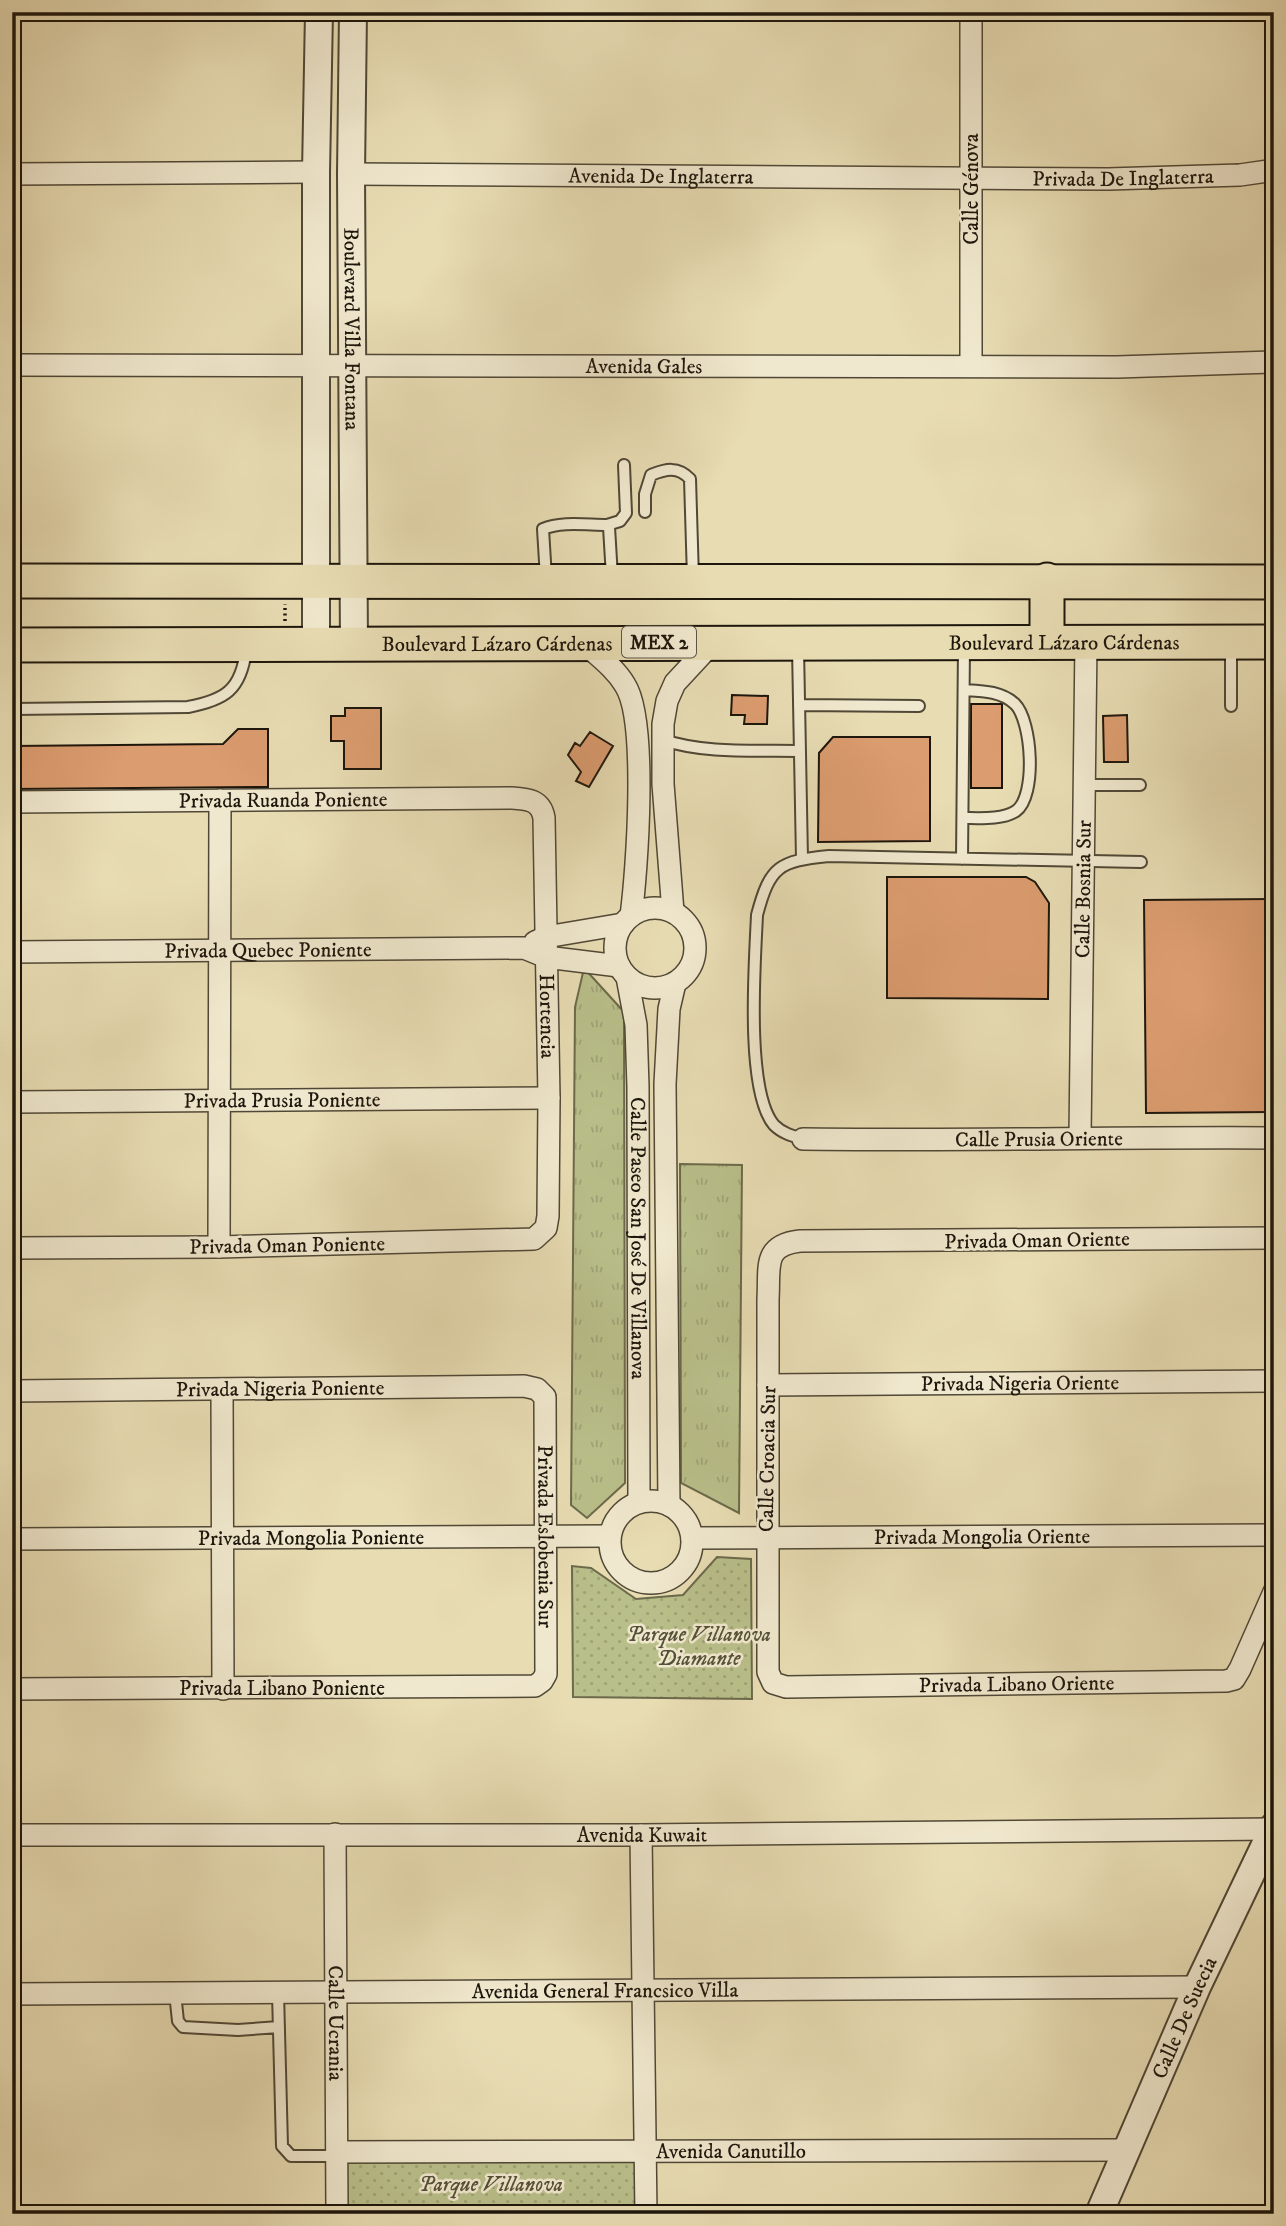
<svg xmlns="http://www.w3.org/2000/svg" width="1286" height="2226" viewBox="0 0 1286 2226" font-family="'IM FELL DW Pica',serif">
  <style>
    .grass { fill: url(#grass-tufts); stroke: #6b6a4b; stroke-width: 2 }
    .park { fill: url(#park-dots); stroke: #6b6a4b; stroke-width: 2 }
    .building { fill: #db9c6f; stroke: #1d160c; stroke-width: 2 }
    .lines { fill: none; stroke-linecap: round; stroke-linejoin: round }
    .service-casing { stroke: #504836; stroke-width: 14 }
    .minor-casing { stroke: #504836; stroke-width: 24 }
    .tertiary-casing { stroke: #504836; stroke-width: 30 }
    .primary-casing { stroke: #1d160c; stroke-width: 37 }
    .path { stroke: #1d160c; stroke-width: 3.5; stroke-dasharray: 2 3.5; stroke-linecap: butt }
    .service { stroke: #f0e8ce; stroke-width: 10 }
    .minor { stroke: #f0e8ce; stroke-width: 21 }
    .tertiary { stroke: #f0e8ce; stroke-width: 26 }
    .primary { stroke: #e8dcb3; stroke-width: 33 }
    .labels { text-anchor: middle; stroke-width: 5; stroke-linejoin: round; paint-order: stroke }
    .shield { fill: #f0e8ce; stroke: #5c5546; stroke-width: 2 }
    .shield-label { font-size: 19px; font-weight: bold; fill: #1d160c }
    .street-label { font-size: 21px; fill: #1d160c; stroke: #f0e8ce }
    .park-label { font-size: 21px; font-style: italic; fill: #545138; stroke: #f0e8ce }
  </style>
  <defs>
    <pattern id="grass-tufts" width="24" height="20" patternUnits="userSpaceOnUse" patternTransform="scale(1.75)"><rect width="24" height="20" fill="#b9bf8a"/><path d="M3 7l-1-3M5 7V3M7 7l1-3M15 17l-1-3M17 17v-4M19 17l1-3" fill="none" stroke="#9fa376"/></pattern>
    <pattern id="park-dots" width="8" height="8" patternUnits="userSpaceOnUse" patternTransform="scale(1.75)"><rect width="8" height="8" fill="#b9bf8a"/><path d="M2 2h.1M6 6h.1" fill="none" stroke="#9fa376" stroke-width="1.8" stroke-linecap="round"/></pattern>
  </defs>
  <rect width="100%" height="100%" fill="#e8dcb3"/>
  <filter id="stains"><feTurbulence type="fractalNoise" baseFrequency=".00286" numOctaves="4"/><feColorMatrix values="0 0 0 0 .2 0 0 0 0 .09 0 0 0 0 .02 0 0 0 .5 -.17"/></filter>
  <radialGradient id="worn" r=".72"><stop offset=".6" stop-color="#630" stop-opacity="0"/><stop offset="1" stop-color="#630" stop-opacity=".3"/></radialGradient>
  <path class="grass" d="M 584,968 L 624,1012 L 625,1483 L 587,1518 L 571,1505 L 575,1007 Z
    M 680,1164 L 742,1165 L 739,1513 L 681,1483 Z"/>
  <path class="park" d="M 717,1557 L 751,1559 L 752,1699 L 573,1697 L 572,1566 L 591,1568 L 636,1599 L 683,1595 Z
    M 338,2155 L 644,2155 L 644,2214 L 338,2214 Z"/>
  <path class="building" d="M 732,695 L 768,696 L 767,724 L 744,724 L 745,715 L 731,715 Z
    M 971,704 L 1002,704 L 1002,788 L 971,788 Z
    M 345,708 L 381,708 L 381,769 L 344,769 L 344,741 L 331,741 L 331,716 L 345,716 Z
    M 1127,715 L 1128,762 L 1104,762 L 1103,716 Z
    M 238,729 L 268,729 L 268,787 L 12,789 L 12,746 L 223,744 Z
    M 590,732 L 613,746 L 589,787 L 576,781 L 581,772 L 568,755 L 575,743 L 580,746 Z
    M 833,737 L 930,737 L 930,841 L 818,842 L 819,753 Z
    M 887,877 L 1026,877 L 1035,882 L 1049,903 L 1048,999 L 887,998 Z
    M 1274,899 L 1274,1112 L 1146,1113 L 1144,900 Z"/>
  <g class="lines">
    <g class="service-casing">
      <path id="service" d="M 645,512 L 645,494 L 651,475 C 666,469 678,466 690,479 L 693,578
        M 607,525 L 620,521 L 626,513 L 624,465
        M 546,578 L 543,529 C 561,521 587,525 607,525 L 609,527 L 612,577
        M 1231,644 L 1231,706
        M 798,648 L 802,859
        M 799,705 L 919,706
        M 12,709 L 188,707 C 225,700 241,690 246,650
        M 663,740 C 706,754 754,750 799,751
        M 1084,785 L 1140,785
        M 963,818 C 979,818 1002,820 1016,811 C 1037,796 1032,721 1015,704 C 1001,691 982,691 964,690
        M 962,859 L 964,647
        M 803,1139 C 792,1136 782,1133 774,1125 C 745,1091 755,961 757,915 C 770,866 779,861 829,856 L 1141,862
        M 175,1993 L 178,2021 L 183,2027 L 238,2030 L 279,2027
        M 278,1993 L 282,2146 L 291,2156 L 337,2156"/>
    </g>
    <g class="minor-casing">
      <g id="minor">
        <path d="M 971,12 L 971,365"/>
        <path d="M 12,174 L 316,172"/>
        <path id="s1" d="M 351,174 L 1108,179 L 1240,175 L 1274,170"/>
        <path id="s2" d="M 12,365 L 1117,367 L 1274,362"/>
        <path d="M 583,642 C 598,656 615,668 625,685 C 648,720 637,871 631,916"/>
        <path id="s3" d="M 12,802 L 512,798 C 528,799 541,800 544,818 L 549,1098 L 548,1216 L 546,1228 L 534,1239 L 219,1247 L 12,1248"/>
        <circle cx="655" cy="948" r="40"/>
        <path d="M 673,912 L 663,784 L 663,724 L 667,701 L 675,683 L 713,642"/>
        <path d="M 535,942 L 546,937 L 623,924"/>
        <path id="s4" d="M 12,952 L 524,948 L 546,957 L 619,966"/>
        <path id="s5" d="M 627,977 L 636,1025 L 638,1087 L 639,1502"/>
        <path id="s6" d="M 12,1102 L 549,1098"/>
        <path id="s7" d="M 1080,1137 L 1086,641"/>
        <path id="s8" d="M 803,1139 C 960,1141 1117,1137 1274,1138"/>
        <path id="s9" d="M 1274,1238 L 800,1241 C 762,1245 770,1268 768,1299 L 768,1672 L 773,1683 L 786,1687 L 1226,1681 L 1234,1679 L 1240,1669 L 1274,1592"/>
        <path d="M 219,1247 L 220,800"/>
        <path id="s10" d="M 768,1385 L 1274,1381"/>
        <path d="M 222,1389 L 223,1689"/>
        <path id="s11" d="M 12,1391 L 524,1386 L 537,1389 L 545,1397 L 546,1674 L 542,1681 L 535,1686 L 12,1689"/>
        <circle cx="651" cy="1542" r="41"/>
        <path d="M 669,1505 L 665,1084 L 669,1009 L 675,983"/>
        <path id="s12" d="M 692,1538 L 1274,1535"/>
        <path id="s13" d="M 12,1539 L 610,1536"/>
        <path id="s14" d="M 335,1834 L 337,2214"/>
        <path id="s15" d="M 12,1835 L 641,1835 L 1273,1829"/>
        <path d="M 641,1835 L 646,2214"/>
        <path id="s16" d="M 12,1994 L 1197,1987"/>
        <path id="s17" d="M 337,2152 L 1126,2150"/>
      </g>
    </g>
    <g class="tertiary-casing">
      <g id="tertiary">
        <path id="s18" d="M 353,12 L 351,174 L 354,644"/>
        <path d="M 316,644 L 316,172 L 319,12"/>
        <path id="s19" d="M 1099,2214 L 1197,1987 L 1274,1826"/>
      </g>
    </g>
    <g class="primary-casing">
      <g id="primary">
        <path d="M 1047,580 L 1047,641"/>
        <path d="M 12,581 L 1274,582"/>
        <path id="s20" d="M 12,645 L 1274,642"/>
      </g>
    </g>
    <path class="path" d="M 285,621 L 285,604"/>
    <use href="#service" class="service"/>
    <use href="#minor" class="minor"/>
    <use href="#tertiary" class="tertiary"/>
    <use href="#primary" class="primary"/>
  </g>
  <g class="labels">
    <rect class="shield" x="622" y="626.5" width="74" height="31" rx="5"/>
    <g class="shield-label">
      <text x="659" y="649">MEX 2</text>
    </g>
    <g class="street-label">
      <text dy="7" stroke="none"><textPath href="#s1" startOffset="310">Avenida De Inglaterra</textPath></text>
      <text dy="7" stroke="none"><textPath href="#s1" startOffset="772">Privada De Inglaterra</textPath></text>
      <text transform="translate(971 189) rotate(-90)" y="7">Calle Génova</text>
      <text dy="7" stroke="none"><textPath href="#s18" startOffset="317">Boulevard Villa Fontana</textPath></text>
      <text dy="7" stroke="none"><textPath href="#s2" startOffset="632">Avenida Gales</textPath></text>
      <text dy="7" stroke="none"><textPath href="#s20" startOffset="1052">Boulevard Lázaro Cárdenas</textPath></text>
      <text dy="7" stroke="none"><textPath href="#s20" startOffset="485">Boulevard Lázaro Cárdenas</textPath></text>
      <text dy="7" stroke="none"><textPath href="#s3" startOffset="271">Privada Ruanda Poniente</textPath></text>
      <text dy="7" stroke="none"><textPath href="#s7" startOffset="248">Calle Bosnia Sur</textPath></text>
      <text dy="7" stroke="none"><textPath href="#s4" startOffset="256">Privada Quebec Poniente</textPath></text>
      <text dy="7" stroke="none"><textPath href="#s3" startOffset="740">Hortencia</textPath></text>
      <text dy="7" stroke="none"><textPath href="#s6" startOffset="270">Privada Prusia Poniente</textPath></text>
      <text dy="7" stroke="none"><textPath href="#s8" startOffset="236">Calle Prusia Oriente</textPath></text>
      <text dy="7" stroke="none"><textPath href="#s5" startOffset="262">Calle Paseo San José De Villanova</textPath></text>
      <text transform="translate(1037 1240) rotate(-1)" y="7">Privada Oman Oriente</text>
      <text transform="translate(287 1245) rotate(-1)" y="7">Privada Oman Poniente</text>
      <text dy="7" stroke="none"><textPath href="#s10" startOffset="252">Privada Nigeria Oriente</textPath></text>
      <text dy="7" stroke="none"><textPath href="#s11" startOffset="268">Privada Nigeria Poniente</textPath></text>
      <text transform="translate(767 1459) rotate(-89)" y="7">Calle Croacia Sur</text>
      <text dy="7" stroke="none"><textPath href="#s11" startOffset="676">Privada Eslobenia Sur</textPath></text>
      <text dy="7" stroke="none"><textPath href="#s13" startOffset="299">Privada Mongolia Poniente</textPath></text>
      <text dy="7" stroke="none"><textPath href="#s12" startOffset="290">Privada Mongolia Oriente</textPath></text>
      <text dy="7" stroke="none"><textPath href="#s9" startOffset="1180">Privada Libano Oriente</textPath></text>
      <text x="282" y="1695">Privada Libano Poniente</text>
      <text dy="7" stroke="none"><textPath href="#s15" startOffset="630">Avenida Kuwait</textPath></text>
      <text dy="7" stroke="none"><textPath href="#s16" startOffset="593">Avenida General Francsico Villa</textPath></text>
      <text dy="7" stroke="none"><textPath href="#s19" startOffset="214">Calle De Suecia</textPath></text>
      <text dy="7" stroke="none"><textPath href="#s14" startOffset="189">Calle Ucrania</textPath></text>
      <text dy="7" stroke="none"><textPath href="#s17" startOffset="394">Avenida Canutillo</textPath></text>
    </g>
    <g class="park-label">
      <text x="699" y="1641">Parque Villanova<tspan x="699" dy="24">Diamante</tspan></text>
      <text x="491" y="2191">Parque Villanova</text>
    </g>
  </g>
  <rect width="1286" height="2226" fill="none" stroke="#e8dcb3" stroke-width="42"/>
  <rect x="14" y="14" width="1258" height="2198" fill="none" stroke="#1d160c" stroke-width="3.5"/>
  <rect x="21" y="21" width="1244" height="2184" fill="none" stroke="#1d160c" stroke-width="2"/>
  <rect width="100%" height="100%" filter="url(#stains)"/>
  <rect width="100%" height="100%" fill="url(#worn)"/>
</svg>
